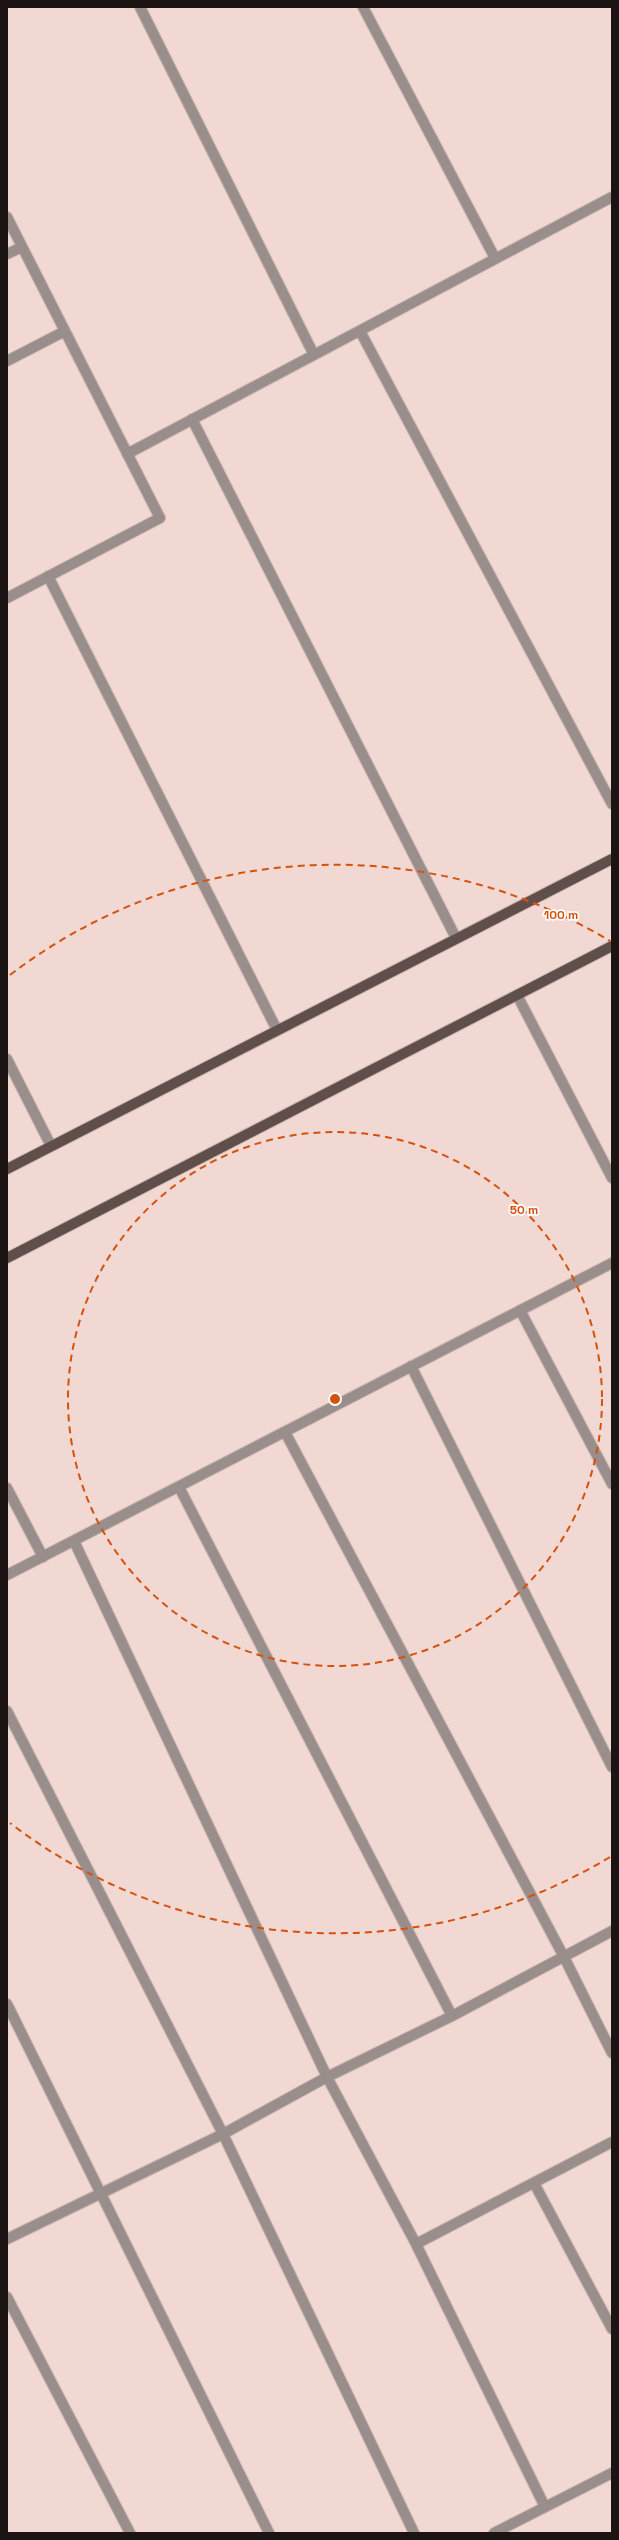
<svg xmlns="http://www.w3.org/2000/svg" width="619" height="2540" viewBox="0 0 619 2540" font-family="'Space Grotesk',sans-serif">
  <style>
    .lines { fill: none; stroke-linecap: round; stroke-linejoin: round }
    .minor-casing { stroke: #cbb5af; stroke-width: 12 }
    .major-casing { stroke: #cbb5af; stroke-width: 12 }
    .minor { stroke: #998e8c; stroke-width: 10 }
    .major { stroke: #5f4e4a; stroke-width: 10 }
    .ring { fill: none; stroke: #d4520d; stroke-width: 2; stroke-dasharray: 7 5 }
    .centre { fill: #d4520d; stroke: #fff; stroke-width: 2 }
    .ring-label { font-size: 12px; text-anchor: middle; font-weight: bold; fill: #d4520d; stroke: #fff; stroke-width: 3.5; stroke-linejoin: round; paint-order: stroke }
  </style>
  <rect width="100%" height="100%" fill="#f1d8d2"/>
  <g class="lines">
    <g class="minor-casing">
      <path id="minor" d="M 140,7 L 314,355
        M 363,7 L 495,258
        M 7,217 L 160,518 L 7,598
        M 7,254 L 22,247
        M 360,331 L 612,804
        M 7,361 L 65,331
        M 192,419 L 456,938
        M 127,454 L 612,197
        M 48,576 L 277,1030
        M 517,995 L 612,1178
        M 7,1059 L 51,1146
        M 520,1310 L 612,1484
        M 411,1366 L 612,1767
        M 285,1432 L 564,1957 L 612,2053
        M 179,1487 L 452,2016
        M 7,1488 L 43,1557
        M 74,1541 L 327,2077 L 416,2244 L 545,2507
        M 7,1575 L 612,1263
        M 7,1711 L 223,2134 L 414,2533
        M 7,2004 L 269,2533
        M 534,2183 L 612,2329
        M 7,2239 L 223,2134 L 327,2077 L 452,2016 L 612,1931
        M 416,2244 L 612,2142
        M 7,2297 L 130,2533
        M 494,2533 L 612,2473"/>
    </g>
    <g class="major-casing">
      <path id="major" d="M 7,1169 L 612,859
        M 7,1258 L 612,946"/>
    </g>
    <use href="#minor" class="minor"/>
    <use href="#major" class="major"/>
  </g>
  <g class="ring">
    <circle cx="335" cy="1399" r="267"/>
    <path d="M610 1857A534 534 0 0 1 10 1823M10 975A534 534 0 0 1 610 941"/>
  </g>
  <circle cx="335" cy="1399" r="6" class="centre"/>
  <g class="ring-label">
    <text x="561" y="919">100 m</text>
    <text x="524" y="1214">50 m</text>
  </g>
  <rect width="619" height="2540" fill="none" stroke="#1c1412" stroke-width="16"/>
</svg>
